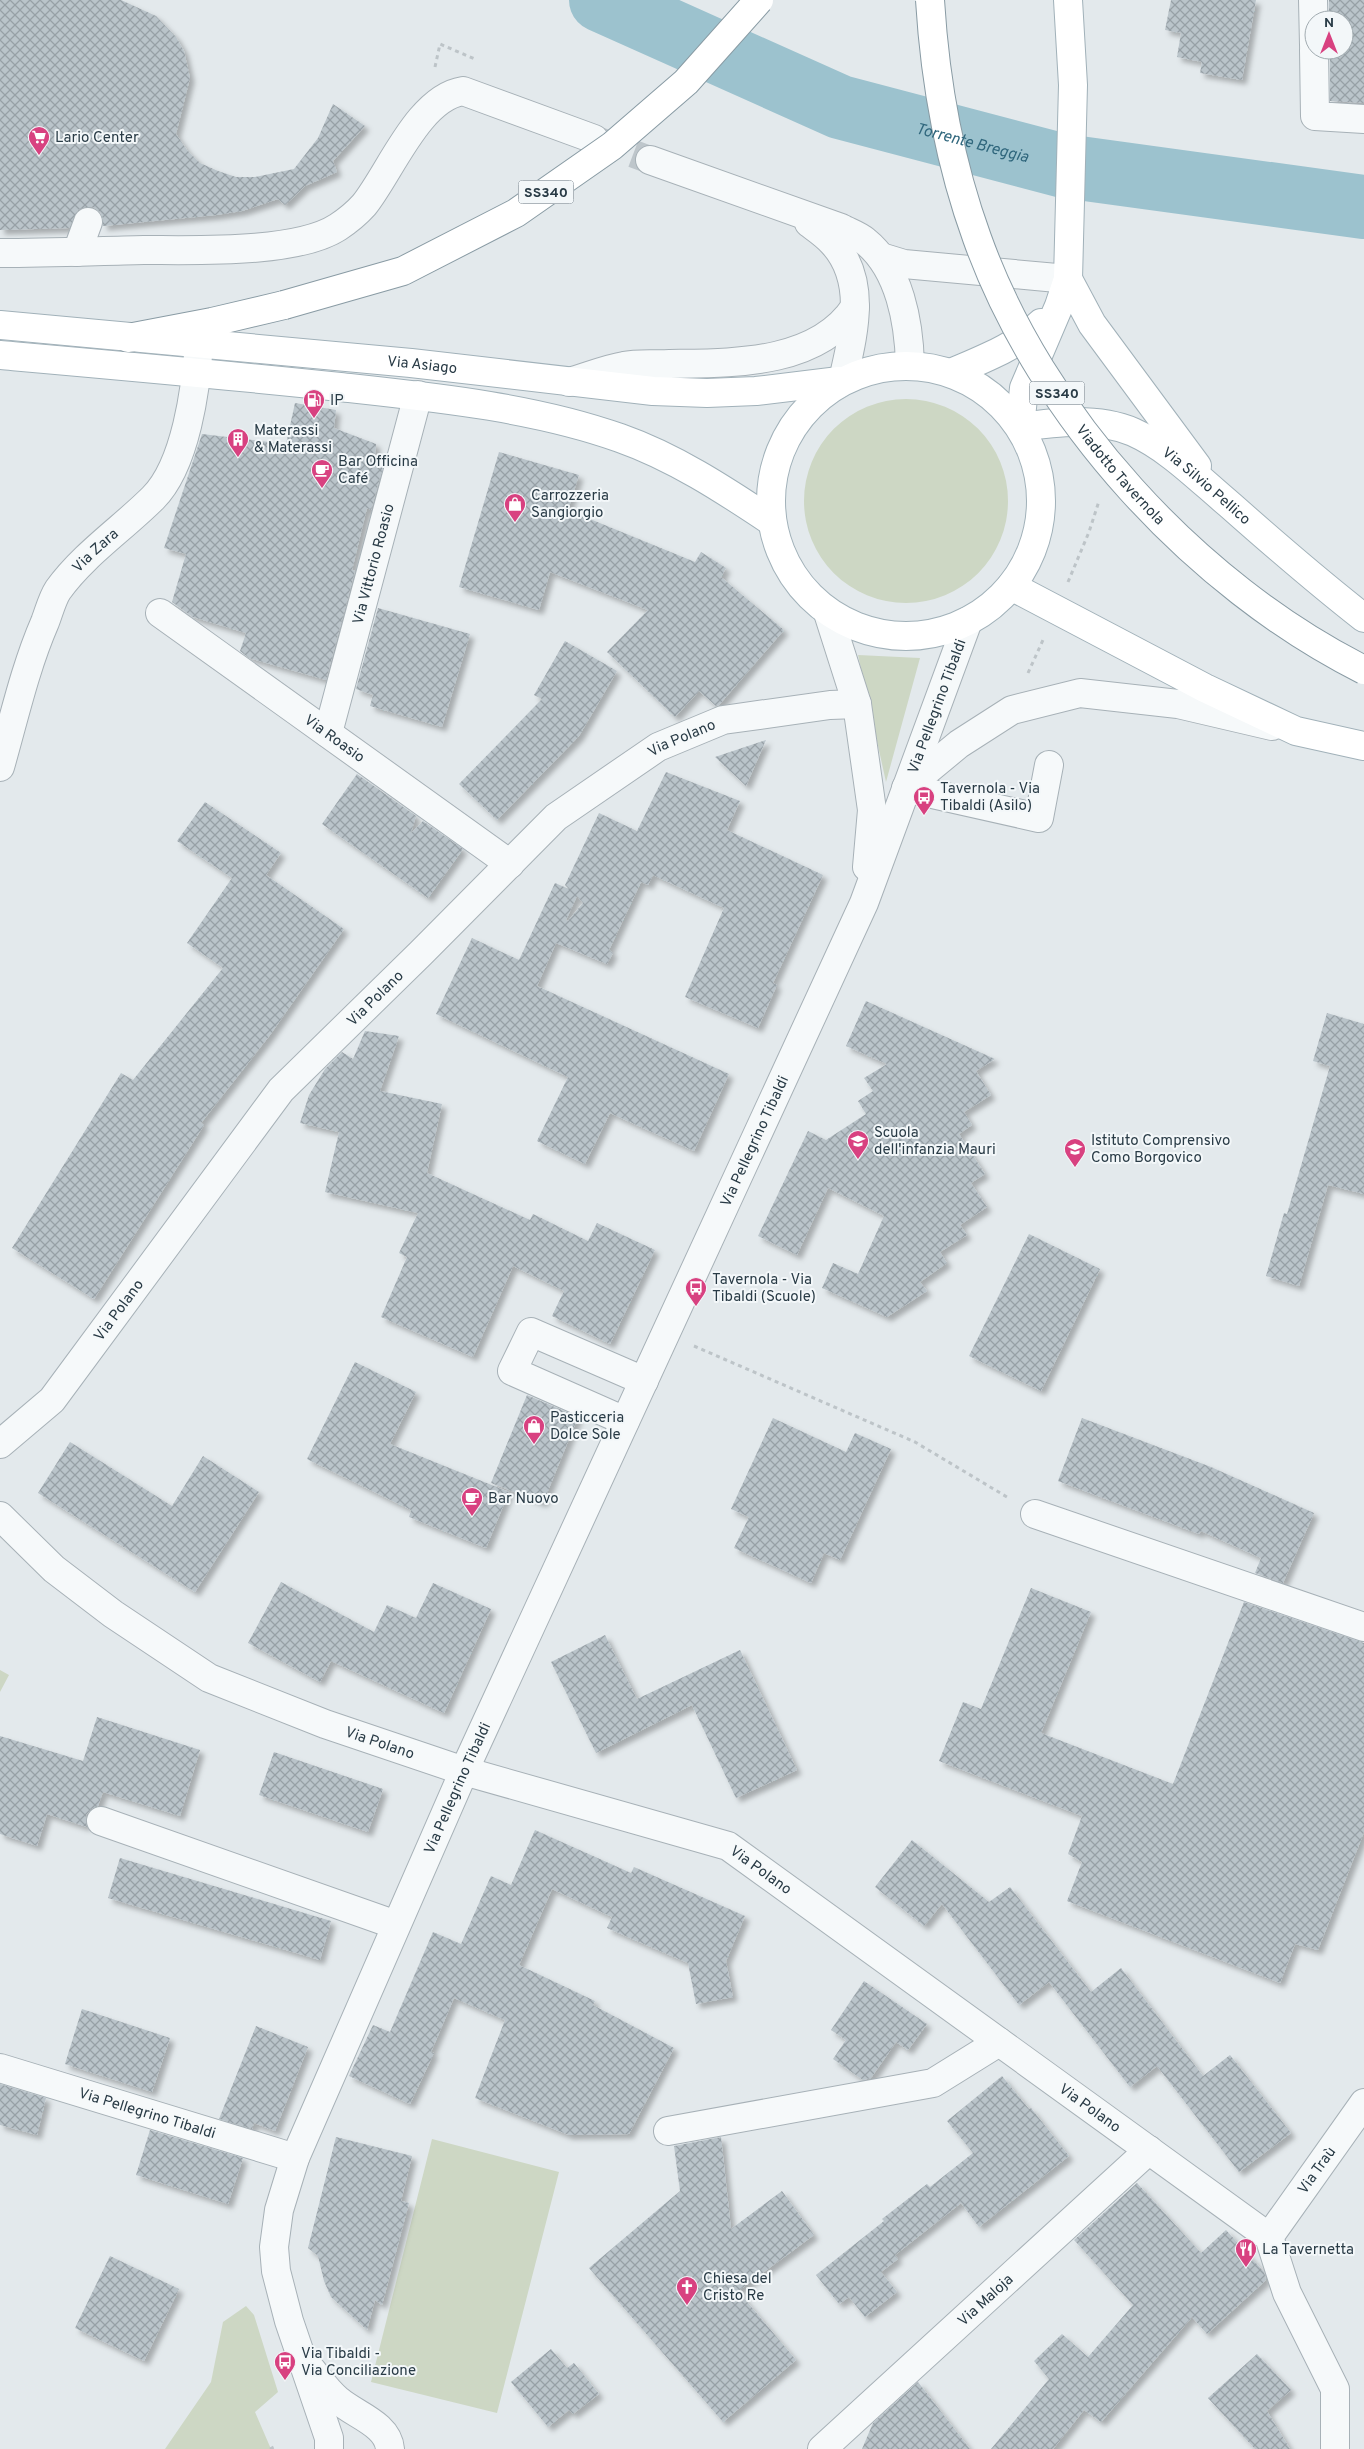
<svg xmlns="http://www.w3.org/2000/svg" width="1364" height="2449" viewBox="0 0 1364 2449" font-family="Overpass,sans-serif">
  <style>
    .green { fill: #cdd7c4 }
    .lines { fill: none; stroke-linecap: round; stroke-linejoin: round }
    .river { stroke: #9cc2ce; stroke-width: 64 }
    .building { fill: url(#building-cross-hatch); fill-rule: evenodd; filter: url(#shadow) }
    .minor-tunnel { stroke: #bec6cb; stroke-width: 28; stroke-dasharray: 28 14; stroke-linecap: butt }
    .minor-casing { stroke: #a7b1b7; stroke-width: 30 }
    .major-casing { stroke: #a1b1b9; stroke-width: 30 }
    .highway-casing { stroke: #899ba4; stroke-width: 30 }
    .path { stroke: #bdc4c8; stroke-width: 3; stroke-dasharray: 4 4; stroke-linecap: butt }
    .minor { stroke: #f6f9fa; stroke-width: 28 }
    .major { stroke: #fff; stroke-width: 28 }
    .highway { stroke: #fff; stroke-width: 28 }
    .highway-bridge-casing { stroke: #899ba4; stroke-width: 30; stroke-linecap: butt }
    .highway-bridge { stroke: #fff; stroke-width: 28 }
    .labels { text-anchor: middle; stroke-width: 4; stroke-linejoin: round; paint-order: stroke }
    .shield { fill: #f3f7f9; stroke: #66737c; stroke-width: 1 }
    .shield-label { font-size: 14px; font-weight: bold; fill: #293b46 }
    .poi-label { font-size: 15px; fill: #293b46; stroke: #f3f7f9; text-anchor: start }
    .street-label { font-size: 15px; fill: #293b46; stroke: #f3f7f9 }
    .water-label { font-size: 16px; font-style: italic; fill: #30677d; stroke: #f3f7f9 }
  </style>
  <defs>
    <pattern id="building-cross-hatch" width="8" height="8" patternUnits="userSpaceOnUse" patternTransform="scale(1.25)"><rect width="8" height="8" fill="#bac4ca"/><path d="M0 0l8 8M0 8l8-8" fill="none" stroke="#97a0a6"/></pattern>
    <filter id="shadow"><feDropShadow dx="4.5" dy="4.5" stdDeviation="2.5" flood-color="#0004"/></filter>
  </defs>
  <rect width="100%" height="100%" fill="#e3e9ec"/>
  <path class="green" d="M804 501a102 102 0 1 1 204 0a102 102 0 1 1-204 0Z
    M 858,655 L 920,658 L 886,782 Z
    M 0,1670 L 9,1675 L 0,1692 Z
    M 432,2139 L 559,2172 L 497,2413 L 371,2382 Z
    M 246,2306 L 254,2315 L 278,2392 L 255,2412 L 271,2449 L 165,2449 L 211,2382 L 223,2322 Z"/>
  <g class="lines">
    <path class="river" id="s1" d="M 601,0 L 840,107 L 1064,166 L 1364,207"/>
  </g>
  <path class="building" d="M 0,0 L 121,0 L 156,16 L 176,37 L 184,51 L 190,78 L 176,134 L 187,150 L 200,163 L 218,171 L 236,177 L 255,177 L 294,169 L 318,138 L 333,104 L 365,126 L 333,161 L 337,172 L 305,186 L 285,205 L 278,199 L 242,211 L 216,215 L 103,226 L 103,219 L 100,212 L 93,207 L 86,207 L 78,210 L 69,228 L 0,230 Z
    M 1171,0 L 1256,0 L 1242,80 L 1200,73 L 1202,62 L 1177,57 L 1181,33 L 1165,30 Z
    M 1329,0 L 1364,0 L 1364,103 L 1330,101 L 1330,50 L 1344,50 L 1344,20 L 1329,20 Z
    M 295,403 L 336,410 L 334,428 L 376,444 L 374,465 L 383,467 L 371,510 L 367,508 L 352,570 L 355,571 L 326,680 L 249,658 L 240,651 L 246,633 L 193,617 L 172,602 L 186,554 L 164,548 L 202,434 L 286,444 Z
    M 499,452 L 579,475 L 568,510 L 695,562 L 701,552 L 726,568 L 721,577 L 784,630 L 719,705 L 716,706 L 699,691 L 675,717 L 607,652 L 648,610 L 550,572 L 539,610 L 459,587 Z
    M 378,608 L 470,634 L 442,727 L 370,706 L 373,695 L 356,689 Z
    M 565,641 L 617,671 L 579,736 L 497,820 L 459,784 L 542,699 L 534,695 Z
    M 766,740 L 746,786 L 715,757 Z
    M 666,772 L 740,801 L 727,830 L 823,875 L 773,983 L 777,985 L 758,1028 L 685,997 L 724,908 L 653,875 L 648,885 L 641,882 L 609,950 L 613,953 L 607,964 L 556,943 L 537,986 L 729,1074 L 694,1151 L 610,1113 L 585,1164 L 537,1141 L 568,1077 L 436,1014 L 472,938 L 519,960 L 555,883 L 569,889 L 565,885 L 599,813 L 637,831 ZM 577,896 L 583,903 L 568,921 L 566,920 Z
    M 357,774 L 416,816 L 411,833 L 423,821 L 463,849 L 428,898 L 322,824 Z
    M 205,802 L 281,853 L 266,875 L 344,929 L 270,1035 L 201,1123 L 204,1125 L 94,1299 L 12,1248 L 121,1073 L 133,1080 L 223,968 L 187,943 L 232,878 L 177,841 Z
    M 866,1001 L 995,1059 L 976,1071 L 991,1095 L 964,1112 L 972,1125 L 959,1134 L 985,1174 L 971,1183 L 987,1207 L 960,1225 L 967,1235 L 940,1252 L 947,1263 L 920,1282 L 927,1291 L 887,1317 L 822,1288 L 833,1263 L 858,1274 L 884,1216 L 828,1188 L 797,1255 L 758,1236 L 808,1131 L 826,1140 L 866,1114 L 858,1101 L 873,1091 L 864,1078 L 887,1064 L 846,1046 Z
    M 1327,1013 L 1364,1024 L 1364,1194 L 1328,1185 L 1299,1286 L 1266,1276 L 1284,1213 L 1287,1214 L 1330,1066 L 1313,1061 Z
    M 365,1031 L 399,1036 L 380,1091 L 442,1104 L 427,1173 L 530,1220 L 533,1214 L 588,1241 L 597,1223 L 655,1250 L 610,1344 L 552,1316 L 564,1291 L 513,1266 L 473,1357 L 381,1317 L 407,1257 L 399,1253 L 418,1213 L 325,1192 L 339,1132 L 300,1123 L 309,1095 L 325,1069 L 342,1052 L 353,1059 Z
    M 1029,1234 L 1100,1269 L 1041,1391 L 969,1356 Z
    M 355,1362 L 416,1392 L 390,1444 L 509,1492 L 486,1548 L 409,1517 L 411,1510 L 307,1459 Z
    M 527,1395 L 578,1417 L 543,1503 L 491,1483 Z
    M 773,1418 L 846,1452 L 855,1433 L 891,1449 L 840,1560 L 824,1553 L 811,1583 L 734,1548 L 749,1517 L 731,1509 Z
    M 1082,1418 L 1211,1467 L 1314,1513 L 1283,1583 L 1255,1573 L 1261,1558 L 1201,1531 L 1199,1534 L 1058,1481 Z
    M 70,1442 L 172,1506 L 203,1456 L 259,1492 L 195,1592 L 38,1493 Z
    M 281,1582 L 374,1632 L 387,1605 L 416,1618 L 433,1583 L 491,1609 L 444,1713 L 331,1661 L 320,1682 L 248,1643 Z
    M 1031,1588 L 1091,1612 L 1041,1733 L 1173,1784 L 1244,1602 L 1364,1643 L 1364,1832 L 1318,1950 L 1295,1944 L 1280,1983 L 1067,1901 L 1082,1862 L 1068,1854 L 1082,1816 L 939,1761 L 963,1702 L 981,1709 Z
    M 605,1635 L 637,1699 L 740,1650 L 797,1770 L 736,1798 L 692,1705 L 596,1753 L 551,1662 Z
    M 97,1717 L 200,1750 L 180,1816 L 103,1792 L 98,1806 L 91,1809 L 86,1815 L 87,1827 L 47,1814 L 37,1846 L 0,1834 L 0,1736 L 83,1761 Z
    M 274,1752 L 383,1789 L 368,1832 L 259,1795 Z
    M 535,1830 L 631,1873 L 634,1867 L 745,1916 L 726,1961 L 733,1997 L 696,2004 L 688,1963 L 607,1928 L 612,1917 L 552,1889 L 519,1965 L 595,2001 L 593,2005 L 674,2048 L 629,2134 L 569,2135 L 475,2098 L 505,2020 L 454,1998 L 431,2052 L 434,2053 L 410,2104 L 349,2076 L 373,2025 L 390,2032 L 433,1932 L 461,1944 L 491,1876 L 511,1885 Z
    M 912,1840 L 989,1902 L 1010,1887 L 1091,1992 L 1121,1968 L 1203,2076 L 1230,2055 L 1291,2133 L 1239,2172 L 1157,2066 L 1130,2087 L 1049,1982 L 1019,2005 L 942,1904 L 924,1926 L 875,1887 Z
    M 120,1858 L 331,1921 L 320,1960 L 108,1898 Z
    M 864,1981 L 927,2024 L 908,2050 L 896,2042 L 871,2078 L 863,2080 L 833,2059 L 846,2040 L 831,2030 Z
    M 82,2009 L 170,2038 L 152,2092 L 65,2064 Z
    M 256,2026 L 308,2047 L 275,2131 L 254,2123 L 252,2129 L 219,2119 Z
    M 1002,2076 L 1029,2109 L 1031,2108 L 1069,2156 L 979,2227 L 961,2203 L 895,2255 L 898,2259 L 881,2272 L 897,2292 L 865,2317 L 849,2297 L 839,2304 L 816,2275 L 884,2221 L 882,2219 L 927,2184 L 930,2187 L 973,2153 L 947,2121 Z
    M 0,2084 L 46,2098 L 37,2135 L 0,2125 Z
    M 150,2130 L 243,2158 L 228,2204 L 136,2175 Z
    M 336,2137 L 412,2156 L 401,2201 L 409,2203 L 382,2305 L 375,2300 L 367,2330 L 331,2297 L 324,2281 L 318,2256 L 308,2248 Z
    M 721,2137 L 731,2229 L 782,2191 L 814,2235 L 738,2291 L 796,2360 L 723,2422 L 589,2268 L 680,2191 L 674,2146 Z
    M 1137,2183 L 1201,2253 L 1226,2230 L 1264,2272 L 1266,2280 L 1207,2334 L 1192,2317 L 1101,2422 L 1084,2410 L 1053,2449 L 991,2449 L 1049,2379 L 1034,2361 L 1062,2334 L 1088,2357 L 1133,2305 L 1074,2240 Z
    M 110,2256 L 179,2289 L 144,2361 L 75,2328 Z
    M 551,2349 L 567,2368 L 574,2363 L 599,2394 L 573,2414 L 569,2410 L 548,2427 L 511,2382 Z
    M 1257,2354 L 1291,2390 L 1267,2411 L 1290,2449 L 1255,2449 L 1208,2398 Z
    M 918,2382 L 970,2449 L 862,2449 L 873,2423 Z"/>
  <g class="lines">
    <path class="minor-tunnel" d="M 594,139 L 650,160"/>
    <g class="minor-casing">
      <g id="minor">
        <path d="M 1313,0 L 1314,45"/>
        <path d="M 1314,50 L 1315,116 L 1364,119"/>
        <path d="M 650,160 L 841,228 C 848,232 858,235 865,241 C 900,269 909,323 910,365"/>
        <path d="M 809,223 C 817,229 826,235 833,243 C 868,281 853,335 843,380"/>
        <path d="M 77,252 L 88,222"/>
        <path d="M 0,253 C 48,253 96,251 144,250 C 193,250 297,254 338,227 C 347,221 356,214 364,205 C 390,173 418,98 463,91 L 594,139"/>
        <path d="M 881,257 L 904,264 L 1068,279"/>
        <path d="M 569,382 C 587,377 606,369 624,366 C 638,363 655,365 670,364 C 732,363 817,365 855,307"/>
        <path id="s2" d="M 160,613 L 510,864"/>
        <path d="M 828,613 L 857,704 L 872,810 L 867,867"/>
        <path id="s3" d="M 328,733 L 418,395"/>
        <path id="s4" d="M 0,767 C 14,718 25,668 45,622 C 49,612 52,599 58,590 C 83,555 123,528 153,498 C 186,465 196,388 199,343"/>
        <path d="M 907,787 L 959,744 L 1012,710 L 1080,693 L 1178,704 L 1272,726"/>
        <path d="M 906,788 L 1039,818 L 1049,765"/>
        <path d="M 625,1421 L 512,1371 L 531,1332 L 644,1381"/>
        <path id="s5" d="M 0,1444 L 52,1400 L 281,1090 L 421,953 L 556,817 L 658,747 L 723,720 L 830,705 L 857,704"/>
        <path d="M 1035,1514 L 1364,1627"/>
        <path id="s6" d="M 0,1516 L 54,1569 L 113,1614 L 209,1678 L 325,1724 L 464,1771 L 728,1846 L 1269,2237 L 1287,2293 L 1335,2389 L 1335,2449"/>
        <path d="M 101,1821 L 396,1925"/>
        <path id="s7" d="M 0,2068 L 295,2158"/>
        <path d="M 668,2131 L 933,2083 L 999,2042"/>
        <path id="s8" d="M 1269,2237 L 1364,2103"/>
        <path d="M 310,2368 C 319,2379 327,2391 338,2400 C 355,2415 388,2424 390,2449"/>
        <path id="s9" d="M 329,2449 L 329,2438 L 289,2321 L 276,2271 L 274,2247 L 279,2210 L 295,2158 L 464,1771 L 864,903 L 968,621"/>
        <path id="s10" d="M 822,2449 L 1149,2150"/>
      </g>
    </g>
    <g class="major-casing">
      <g id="major">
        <path d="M 1068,279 L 1092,324 L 1197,466"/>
        <path id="s11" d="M 0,325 L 411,363 L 653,391 L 707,393 L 756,391 L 839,381"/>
        <path d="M 0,355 C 113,365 227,375 340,387 C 431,397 533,407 620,438 C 674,457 723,489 771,521"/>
        <circle cx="906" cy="501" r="135"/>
        <path d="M 951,373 C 983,359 1016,347 1041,323"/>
        <path d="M 1020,427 L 1024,388 L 1059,306 L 1068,279 L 1073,85 L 1068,0"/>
        <path id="s12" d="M 1020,427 C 1056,422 1098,417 1133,432 C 1169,448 1200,480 1230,505 C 1274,544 1318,582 1364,618"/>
        <path d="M 1011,586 L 1205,688 L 1296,731 L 1364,746"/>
      </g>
    </g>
    <g class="highway-casing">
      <path id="highway" d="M 128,338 L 212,322 L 284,305"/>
    </g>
    <path class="path" d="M 435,67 L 440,44 L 477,60
      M 1068,582 L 1089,532 L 1099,501
      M 1028,673 L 1043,640
      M 694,1346 L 915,1442 L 1007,1497
      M 270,2449 L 274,2447"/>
    <use href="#minor" class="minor"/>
    <use href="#major" class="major"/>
    <use href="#highway" class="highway"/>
    <g class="highway-bridge-casing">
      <g id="highway-bridge">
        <path id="s13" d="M 930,0 C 935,82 949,161 977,238 C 1041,417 1195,585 1364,670"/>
        <path d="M 284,305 L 403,271 L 516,213 L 612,146 L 686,82 L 759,0"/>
      </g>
    </g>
    <use href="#highway-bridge" class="highway-bridge"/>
  </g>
  <defs>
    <g id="supermarket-pin" transform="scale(1.125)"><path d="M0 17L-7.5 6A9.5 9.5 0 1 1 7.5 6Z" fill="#d84180" stroke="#f3f7f9"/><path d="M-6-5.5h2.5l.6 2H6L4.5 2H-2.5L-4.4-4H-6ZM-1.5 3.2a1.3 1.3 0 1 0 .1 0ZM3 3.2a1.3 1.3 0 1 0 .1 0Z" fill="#fff"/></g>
    <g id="fuel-pin" transform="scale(1.125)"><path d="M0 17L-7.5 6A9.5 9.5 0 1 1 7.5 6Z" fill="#d84180" stroke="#f3f7f9"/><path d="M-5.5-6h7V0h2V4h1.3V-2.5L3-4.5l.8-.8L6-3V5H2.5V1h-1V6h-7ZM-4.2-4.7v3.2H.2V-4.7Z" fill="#fff"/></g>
    <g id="building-pin" transform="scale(1.125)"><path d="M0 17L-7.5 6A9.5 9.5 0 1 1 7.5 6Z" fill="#d84180" stroke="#f3f7f9"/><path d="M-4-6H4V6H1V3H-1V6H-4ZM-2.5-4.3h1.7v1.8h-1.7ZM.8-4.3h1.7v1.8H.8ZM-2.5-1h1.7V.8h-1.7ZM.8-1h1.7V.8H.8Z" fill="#fff"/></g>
    <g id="cafe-pin" transform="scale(1.125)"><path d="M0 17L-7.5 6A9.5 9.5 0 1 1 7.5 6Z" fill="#d84180" stroke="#f3f7f9"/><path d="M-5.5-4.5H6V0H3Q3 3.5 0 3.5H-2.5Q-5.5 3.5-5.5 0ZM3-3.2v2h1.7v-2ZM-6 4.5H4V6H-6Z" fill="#fff"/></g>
    <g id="shop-pin" transform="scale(1.125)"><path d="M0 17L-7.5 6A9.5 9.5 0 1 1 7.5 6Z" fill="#d84180" stroke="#f3f7f9"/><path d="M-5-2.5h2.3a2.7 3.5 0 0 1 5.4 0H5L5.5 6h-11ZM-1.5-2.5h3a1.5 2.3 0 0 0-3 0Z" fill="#fff"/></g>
    <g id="bus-pin" transform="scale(1.125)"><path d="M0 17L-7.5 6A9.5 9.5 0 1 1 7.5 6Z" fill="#d84180" stroke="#f3f7f9"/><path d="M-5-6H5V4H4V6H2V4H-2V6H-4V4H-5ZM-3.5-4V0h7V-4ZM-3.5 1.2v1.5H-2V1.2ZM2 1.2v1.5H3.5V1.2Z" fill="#fff"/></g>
    <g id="school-pin" transform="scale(1.125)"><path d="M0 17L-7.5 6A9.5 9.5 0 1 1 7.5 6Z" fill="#d84180" stroke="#f3f7f9"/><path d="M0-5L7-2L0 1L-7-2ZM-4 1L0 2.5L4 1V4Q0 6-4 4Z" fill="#fff"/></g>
    <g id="restaurant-pin" transform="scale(1.125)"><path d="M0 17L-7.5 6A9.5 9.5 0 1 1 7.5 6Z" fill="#d84180" stroke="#f3f7f9"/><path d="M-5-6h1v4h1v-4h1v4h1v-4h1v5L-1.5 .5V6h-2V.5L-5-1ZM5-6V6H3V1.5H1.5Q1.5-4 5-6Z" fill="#fff"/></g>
    <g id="church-pin" transform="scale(1.125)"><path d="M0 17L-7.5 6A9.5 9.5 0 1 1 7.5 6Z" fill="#d84180" stroke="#f3f7f9"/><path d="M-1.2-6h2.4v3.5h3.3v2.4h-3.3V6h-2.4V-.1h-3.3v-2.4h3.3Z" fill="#fff"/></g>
  </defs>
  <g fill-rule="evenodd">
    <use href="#supermarket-pin" x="39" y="137"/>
    <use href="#fuel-pin" x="314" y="400"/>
    <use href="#building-pin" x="238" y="439"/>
    <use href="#cafe-pin" x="322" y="470"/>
    <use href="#shop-pin" x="515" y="504"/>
    <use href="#bus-pin" x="924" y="797"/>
    <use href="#school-pin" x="858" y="1141"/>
    <use href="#school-pin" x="1075" y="1149"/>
    <use href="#bus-pin" x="696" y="1288"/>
    <use href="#shop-pin" x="534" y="1426"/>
    <use href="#cafe-pin" x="472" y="1498"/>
    <use href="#restaurant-pin" x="1246" y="2249"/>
    <use href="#church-pin" x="687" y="2287"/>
    <use href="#bus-pin" x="285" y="2362"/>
  </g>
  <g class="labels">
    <g class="shield">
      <rect x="518.5" y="180.5" width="55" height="23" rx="4"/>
      <rect x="1029.5" y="381.5" width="55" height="23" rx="4"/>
    </g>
    <g class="shield-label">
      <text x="546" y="197">SS340</text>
      <text x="1057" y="398">SS340</text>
    </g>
    <g class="poi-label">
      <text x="55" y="142">Lario Center</text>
      <text x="330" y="405">IP</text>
      <text x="254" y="435">Materassi<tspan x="254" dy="17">&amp; Materassi</tspan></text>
      <text x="338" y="466">Bar Officina<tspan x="338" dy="17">Café</tspan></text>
      <text x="531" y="500">Carrozzeria<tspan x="531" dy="17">Sangiorgio</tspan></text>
      <text x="940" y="793">Tavernola - Via<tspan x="940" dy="17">Tibaldi (Asilo)</tspan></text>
      <text x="874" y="1137">Scuola<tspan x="874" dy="17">dell'infanzia Mauri</tspan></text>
      <text x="1091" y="1145">Istituto Comprensivo<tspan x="1091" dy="17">Como Borgovico</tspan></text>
      <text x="712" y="1284">Tavernola - Via<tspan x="712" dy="17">Tibaldi (Scuole)</tspan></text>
      <text x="550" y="1422">Pasticceria<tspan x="550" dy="17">Dolce Sole</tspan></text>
      <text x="488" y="1503">Bar Nuovo</text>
      <text x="1262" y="2254">La Tavernetta</text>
      <text x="703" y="2283">Chiesa del<tspan x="703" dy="17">Cristo Re</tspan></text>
      <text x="301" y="2358">Via Tibaldi -<tspan x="301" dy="17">Via Conciliazione</tspan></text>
    </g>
    <g class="street-label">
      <text dy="5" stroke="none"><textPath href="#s11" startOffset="424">Via Asiago</textPath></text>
      <text dy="5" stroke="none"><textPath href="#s13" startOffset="522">Viadotto Tavernola</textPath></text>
      <text dy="5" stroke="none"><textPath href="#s12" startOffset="206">Via Silvio Pellico</textPath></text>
      <text dy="5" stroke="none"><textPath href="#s4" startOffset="241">Via Zara</textPath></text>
      <text dy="5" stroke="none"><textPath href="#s3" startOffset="175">Via Vittorio Roasio</textPath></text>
      <text dy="5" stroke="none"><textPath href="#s9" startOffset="1890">Via Pellegrino Tibaldi</textPath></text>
      <text dy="5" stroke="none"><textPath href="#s2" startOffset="215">Via Roasio</textPath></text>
      <text dy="5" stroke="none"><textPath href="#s5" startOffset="990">Via Polano</textPath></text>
      <text dy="5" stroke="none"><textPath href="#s5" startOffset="585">Via Polano</textPath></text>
      <text dy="5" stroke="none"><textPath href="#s9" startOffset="1418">Via Pellegrino Tibaldi</textPath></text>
      <text dy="5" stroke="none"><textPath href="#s5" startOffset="180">Via Polano</textPath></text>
      <text dy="5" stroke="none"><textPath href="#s6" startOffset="448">Via Polano</textPath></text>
      <text dy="5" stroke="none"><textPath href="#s9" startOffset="706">Via Pellegrino Tibaldi</textPath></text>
      <text dy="5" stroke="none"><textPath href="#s6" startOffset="852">Via Polano</textPath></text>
      <text dy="5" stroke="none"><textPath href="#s6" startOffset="1258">Via Polano</textPath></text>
      <text dy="5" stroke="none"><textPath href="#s7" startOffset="154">Via Pellegrino Tibaldi</textPath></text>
      <text dy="5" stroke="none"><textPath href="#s8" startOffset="82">Via Traù</textPath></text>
      <text dy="5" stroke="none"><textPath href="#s10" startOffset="221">Via Maloja</textPath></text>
    </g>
    <g class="water-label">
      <text dy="6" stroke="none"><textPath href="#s1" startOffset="399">Torrente Breggia</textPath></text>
    </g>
  </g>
  <g transform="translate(1329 35)"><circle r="24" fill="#f3f7f9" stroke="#a2acb1"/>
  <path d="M0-4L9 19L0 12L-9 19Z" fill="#d84180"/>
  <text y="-8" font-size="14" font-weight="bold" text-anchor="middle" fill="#293b46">N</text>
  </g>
</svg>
